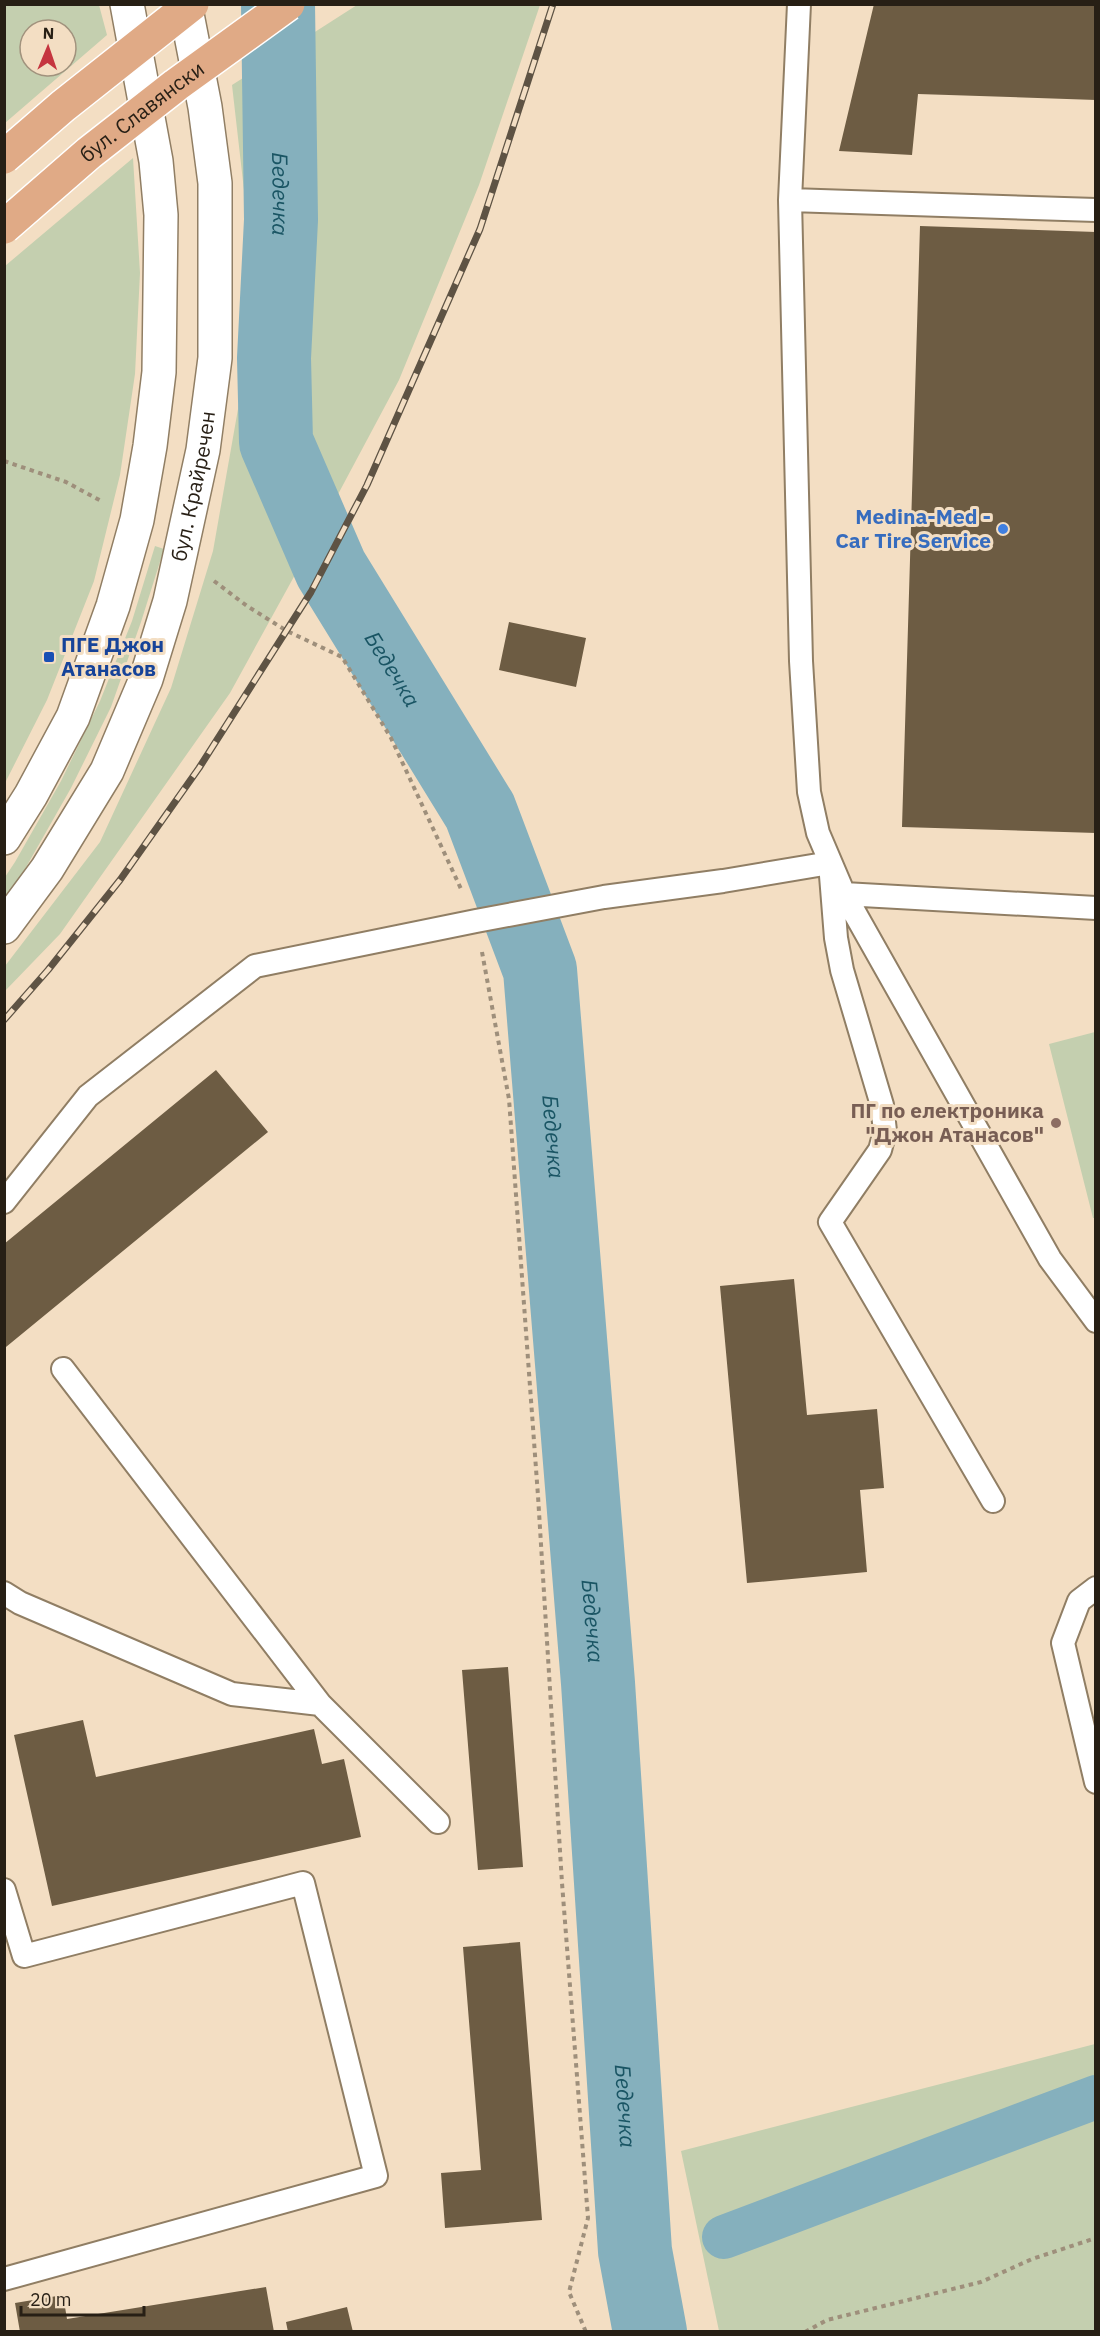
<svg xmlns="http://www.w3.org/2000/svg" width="1100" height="2336" viewBox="0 0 1100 2336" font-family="'IBM Plex Sans',sans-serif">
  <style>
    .green { fill: #c4cfaf; fill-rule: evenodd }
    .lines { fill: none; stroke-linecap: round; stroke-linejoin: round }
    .canal { stroke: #85b0bd; stroke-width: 44 }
    .river { stroke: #85b0bd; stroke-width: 74 }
    .building { fill: #6d5c43 }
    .service-casing { stroke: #907e64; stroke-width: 26 }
    .secondary-casing { stroke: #907e64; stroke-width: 36 }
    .path { stroke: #9e8f7b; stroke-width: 4; stroke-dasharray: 4.5 4.5; stroke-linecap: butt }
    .service { stroke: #fff; stroke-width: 22 }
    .secondary { stroke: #fff; stroke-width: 33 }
    .rail-casing { stroke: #5e5344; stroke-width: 7 }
    .rail { stroke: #f3dec3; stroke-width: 4.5; stroke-dasharray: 14; stroke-linecap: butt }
    .primary-bridge-casing { stroke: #fff; stroke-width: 36; stroke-linecap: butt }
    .primary-bridge { stroke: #e0aa86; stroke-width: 33 }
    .shop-dot { fill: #3f7fe0; stroke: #f3dec3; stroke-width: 2 }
    .transit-dot { fill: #1a4fb4; stroke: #f3dec3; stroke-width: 2 }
    .education-dot { fill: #8d6e63; stroke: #f3dec3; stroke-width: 2 }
    .labels { text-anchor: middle; stroke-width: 6; stroke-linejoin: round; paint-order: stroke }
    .street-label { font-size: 21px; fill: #271f15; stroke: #f3dec3 }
    .shop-label { font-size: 21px; font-weight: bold; fill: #366cbe; stroke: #f3dec3; text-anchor: end }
    .transit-label { font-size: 21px; font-weight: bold; fill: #164399; stroke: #f3dec3; text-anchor: start }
    .education-label { font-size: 21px; font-weight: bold; fill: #785e54; stroke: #f3dec3; text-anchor: end }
    .water-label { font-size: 22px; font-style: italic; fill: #1a5564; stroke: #f3dec3 }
  </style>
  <rect width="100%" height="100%" fill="#f3dec3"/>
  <path class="green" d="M 5,4 L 99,5 L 107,35 L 5,123 ZM 30,30 L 66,30 L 66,66 L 30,66 Z
    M 357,5 L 540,5 L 479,185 L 399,380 L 296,573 L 230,693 L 60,934 L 5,991 L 5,966 L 100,842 L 171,688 L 213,551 L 241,392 L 249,234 L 232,85 Z
    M 133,158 L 140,273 L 135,374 L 120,475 L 94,581 L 47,700 L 5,783 L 5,266 Z
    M 155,546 L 164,549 L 141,622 L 111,707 L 71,788 L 25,869 L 5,898 L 5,877 L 15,862 L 61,781 L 100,701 L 132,621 Z
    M 1095,1032 L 1096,1218 L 1093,1218 L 1049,1044 Z
    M 1095,2044 L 1095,2331 L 719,2331 L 681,2151 Z"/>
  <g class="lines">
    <path class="canal" d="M 724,2237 L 1096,2097"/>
    <path class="river" id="s1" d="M 278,4 L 281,220 L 274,358 L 276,442 L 331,569 L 480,811 L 540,970 L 598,1683 L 635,2251 L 650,2332"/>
  </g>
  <path class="building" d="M 874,4 L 1096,4 L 1096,100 L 918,94 L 912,155 L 839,151 Z
    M 920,226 L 1096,232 L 1096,833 L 902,827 Z
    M 509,622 L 586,638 L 576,687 L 499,670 Z
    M 216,1070 L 268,1132 L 6,1347 L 4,1244 Z
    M 794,1279 L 807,1415 L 877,1409 L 884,1488 L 860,1490 L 867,1572 L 747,1583 L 720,1286 Z
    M 508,1667 L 523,1867 L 478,1870 L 462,1670 Z
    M 83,1720 L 96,1777 L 314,1729 L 322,1764 L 344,1759 L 361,1837 L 52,1906 L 14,1735 Z
    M 520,1942 L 542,2220 L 445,2228 L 441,2173 L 481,2170 L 463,1947 Z
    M 266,2287 L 274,2332 L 20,2332 L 15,2303 L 63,2295 L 67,2319 Z
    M 347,2307 L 353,2332 L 288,2332 L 286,2322 Z"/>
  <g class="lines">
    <g class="service-casing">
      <path id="service" d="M 799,4 L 790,200 L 801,661 L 809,792 L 818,833 L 844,894 L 1050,1259 L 1096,1321
        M 790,200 L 1096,210
        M 844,894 L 1096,908
        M 4,1202 L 88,1096 L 255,966 L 476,921 L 604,897 L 723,881 L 830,863 L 836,938 L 842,970 L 882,1105 L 885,1131 L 880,1150 L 830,1222 L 993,1501
        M 63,1369 L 320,1704
        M 1096,1588 L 1079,1601 L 1063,1643 L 1096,1782
        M 4,1593 L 20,1603 L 232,1694 L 320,1704 L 438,1822
        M 4,1890 L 24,1956 L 303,1883 L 376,2176 L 4,2279"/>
    </g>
    <g class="secondary-casing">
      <g id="secondary">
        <path d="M 4,838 L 31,795 L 73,717 L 113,606 L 137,520 L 150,446 L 159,372 L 161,215 L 156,161 L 127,4"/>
        <path id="s2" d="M 4,927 L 47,869 L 107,771 L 146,679 L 170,601 L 203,450 L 215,358 L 215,183 L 205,107 L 185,4"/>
      </g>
    </g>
    <path class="path" d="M 4,461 L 66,482 L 103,502
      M 214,581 L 247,606 L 287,631 L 342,657 L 391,738 L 462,891
      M 482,952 L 509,1099 L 538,1496 L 562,1883 L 588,2218 L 569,2292 L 586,2332
      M 805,2332 L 827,2320 L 981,2282 L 1032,2259 L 1096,2238"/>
    <use href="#service" class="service"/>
    <use href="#secondary" class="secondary"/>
    <g class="rail-casing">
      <path id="rail" d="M 4,1020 L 48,970 L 120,880 L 199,768 L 311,592 L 367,485 L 480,229 L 553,4"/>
    </g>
    <use href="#rail" class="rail"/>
    <g class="primary-bridge-casing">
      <g id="primary-bridge">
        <path d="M 4,157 L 63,106 L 192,4"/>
        <path id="s3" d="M 4,227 L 89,153 L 176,85 L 288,4"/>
      </g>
    </g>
    <use href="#primary-bridge" class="primary-bridge"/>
  </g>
  <circle class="shop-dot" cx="1003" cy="529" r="6"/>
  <rect class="transit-dot" x="43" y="651" width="12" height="12" rx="3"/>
  <circle class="education-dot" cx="1056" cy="1123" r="6"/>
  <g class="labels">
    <g class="street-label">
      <text dy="7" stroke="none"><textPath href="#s3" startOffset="180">бул. Славянски</textPath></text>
      <text dy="7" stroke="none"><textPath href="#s2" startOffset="486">бул. Крайречен</textPath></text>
    </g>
    <g class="shop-label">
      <text x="991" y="524">Medina-Med -<tspan x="991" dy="24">Car Tire Service</tspan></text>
    </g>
    <g class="transit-label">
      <text x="61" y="652">ПГЕ Джон<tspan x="61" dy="24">Атанасов</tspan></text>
    </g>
    <g class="education-label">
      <text x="1044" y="1118">ПГ по електроника<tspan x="1044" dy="24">"Джон Атанасов"</tspan></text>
    </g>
    <g class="water-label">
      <text dy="8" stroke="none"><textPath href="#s1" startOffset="190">Бедечка</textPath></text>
      <text dy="8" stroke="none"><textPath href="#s1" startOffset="694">Бедечка</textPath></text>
      <text dy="8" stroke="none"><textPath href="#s1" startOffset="1198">Бедечка</textPath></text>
      <text dy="8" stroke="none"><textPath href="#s1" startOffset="1684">Бедечка</textPath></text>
      <text dy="8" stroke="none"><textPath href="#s1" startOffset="2170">Бедечка</textPath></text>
    </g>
  </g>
  <rect width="1100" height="2336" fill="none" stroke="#271f15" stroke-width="12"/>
  <g transform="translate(48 48) rotate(2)"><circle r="28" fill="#f3dec3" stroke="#a1927d" stroke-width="1.5"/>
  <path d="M0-4.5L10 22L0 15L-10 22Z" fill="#c5353f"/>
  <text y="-9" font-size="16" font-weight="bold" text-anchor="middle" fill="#271f15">N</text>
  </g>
  <path d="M21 2306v9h123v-9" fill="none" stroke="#271f15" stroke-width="3"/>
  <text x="30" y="2306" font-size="18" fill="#271f15" stroke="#f3dec3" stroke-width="4.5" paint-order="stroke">20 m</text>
</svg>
